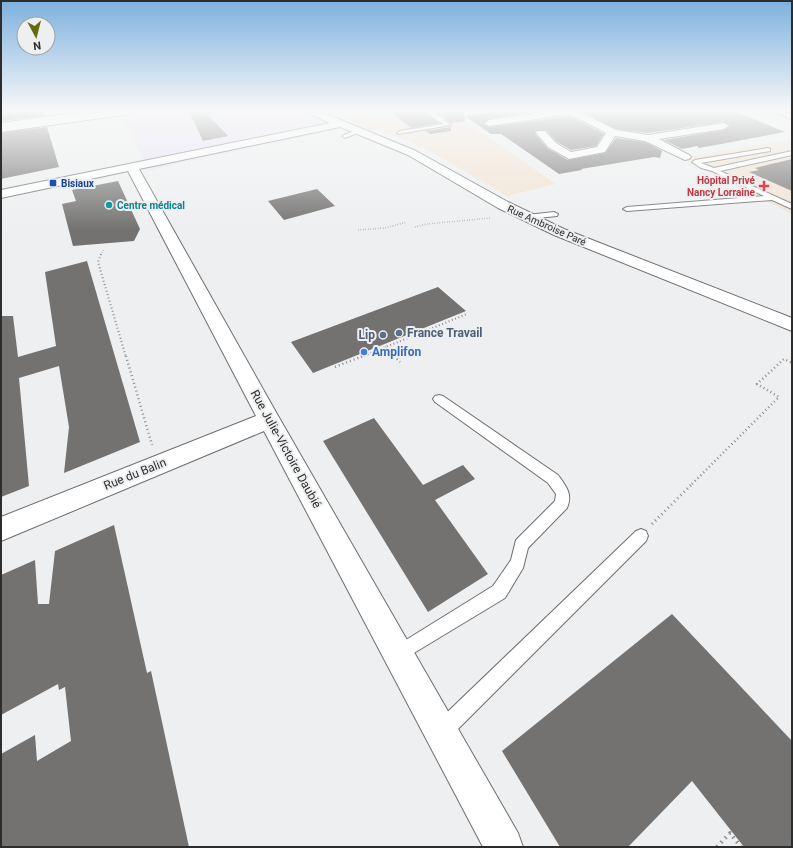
<svg xmlns="http://www.w3.org/2000/svg" width="793" height="848" viewBox="0 0 793 848" font-family="Roboto,sans-serif">
  <style>
    .commercial { fill: #e8e1f6 }
    .medical { fill: #f2e2d0 }
    .building { fill: #737271 }
    .lines { fill: none; stroke-linecap: round; stroke-linejoin: round }
    .service-casing { stroke: #6d6e6f; stroke-width: 2 }
    .minor-casing { stroke: #6d6e6f; stroke-width: 2 }
    .tertiary-casing { stroke: #6d6e6f; stroke-width: 2 }
    .path-far4 { stroke: #8d8d8e; stroke-width: 1.5; stroke-dasharray: 0.5 2; stroke-linecap: butt }
    .path-far3 { stroke: #8d8d8e; stroke-width: 2; stroke-dasharray: 1 2.5; stroke-linecap: butt }
    .path-far2 { stroke: #8d8d8e; stroke-width: 2.5; stroke-dasharray: 1 3; stroke-linecap: butt }
    .path-far1 { stroke: #8d8d8e; stroke-width: 3; stroke-dasharray: 1 3.5; stroke-linecap: butt }
    .path { stroke: #8d8d8e; stroke-width: 4; stroke-dasharray: 1.5 4.5; stroke-linecap: butt }
    .service { fill: #fff; fill-rule: evenodd }
    .minor { fill: #fff; fill-rule: evenodd }
    .tertiary { fill: #fff; fill-rule: evenodd }
    .transit-dot { fill: #1a4fb4; stroke: #eeeff0; stroke-width: 1.5 }
    .health-dot { fill: #e0444e; stroke: #eeeff0; stroke-width: 1.5 }
    .culture-dot { fill: #0f9aa8; stroke: #eeeff0; stroke-width: 1.5 }
    .service-dot { fill: #5c6f8a; stroke: #eeeff0; stroke-width: 1.5 }
    .shop-dot { fill: #3f7fe0; stroke: #eeeff0; stroke-width: 1.5 }
    .labels { text-anchor: middle; stroke-width: 4; stroke-linejoin: round; paint-order: stroke }
    .far-health-label { font-size: 10px; font-weight: bold; fill: #be3a42; stroke: #eeeff0; text-anchor: end }
    .far-transit-label { font-size: 10px; font-weight: bold; fill: #164399; stroke: #eeeff0; text-anchor: start }
    .far-culture-label { font-size: 10px; font-weight: bold; fill: #0d838f; stroke: #eeeff0; text-anchor: start }
    .far-street-label { font-size: 10px; fill: #2d2d2e; stroke: #eeeff0 }
    .service-label { font-size: 12px; font-weight: bold; fill: #4e5e75; stroke: #eeeff0; text-anchor: start }
    .shop-label { font-size: 12px; font-weight: bold; fill: #366cbe; stroke: #eeeff0; text-anchor: start }
    .street-label { font-size: 12px; fill: #2d2d2e; stroke: #eeeff0 }
  </style>
  <rect width="100%" height="100%" fill="#eeeff0"/>
  <path class="commercial" d="M 119,111 L 321,111 L 357,125 L 149,170 Z"/>
  <path class="medical" d="M 325,111 L 450,111 L 556,184 L 507,196 L 437,155 L 404,139 L 376,130 L 370,131 L 357,126 L 359,125 L 347,122 L 323,112 Z
    M 754,111 L 792,111 L 792,125 Z
    M 790,140 L 792,141 L 792,214 L 680,158 Z"/>
  <path class="building" d="M 1,111 L 43,111 L 44,116 L 1,121 Z
    M 189,111 L 204,111 L 228,136 L 203,141 Z
    M 389,111 L 423,111 L 439,123 L 412,128 Z
    M 434,111 L 464,111 L 465,121 L 451,123 Z
    M 500,111 L 539,111 L 489,119 L 483,124 L 489,127 L 570,116 L 604,134 L 596,146 L 571,150 L 557,142 L 546,130 L 536,130 L 535,134 L 547,148 L 568,160 L 605,153 L 616,138 L 645,142 L 662,151 L 660,158 L 654,157 L 581,169 L 582,170 L 559,174 L 501,134 L 491,134 L 465,116 Z
    M 582,111 L 734,111 L 785,132 L 699,148 L 697,146 L 682,149 L 664,140 L 724,130 L 730,125 L 724,122 L 648,133 L 616,129 Z
    M 47,127 L 59,167 L 1,179 L 1,133 Z
    M 451,127 L 451,131 L 430,134 L 426,131 Z
    M 792,159 L 792,191 L 749,172 L 759,170 L 755,168 Z
    M 118,181 L 140,229 L 134,241 L 73,246 L 62,204 L 76,201 L 72,190 Z
    M 317,189 L 335,206 L 284,220 L 268,201 Z
    M 87,261 L 140,442 L 64,473 L 69,427 L 59,366 L 19,378 L 29,486 L 1,497 L 1,316 L 13,316 L 18,357 L 56,346 L 45,272 Z
    M 438,287 L 466,311 L 313,373 L 291,342 Z
    M 374,418 L 423,485 L 463,465 L 475,479 L 435,500 L 488,574 L 428,612 L 323,441 Z
    M 114,525 L 147,673 L 151,671 L 189,847 L 1,847 L 1,754 L 35,735 L 37,761 L 71,741 L 65,687 L 59,690 L 58,684 L 1,715 L 1,575 L 35,560 L 38,604 L 49,604 L 55,551 Z
    M 672,614 L 792,741 L 792,847 L 744,847 L 692,781 L 628,847 L 560,847 L 502,751 Z"/>
  <g class="lines">
    <g class="service-casing">
      <path id="service" d="M 90,111 L 105,111 L 1,127 L 1,123 Z
        M 424,111 L 431,111 L 451,125 L 398,134 L 397,133 L 400,131 L 443,124 Z
        M 773,111 L 781,111 L 792,115 L 792,119 Z
        M 358,129 L 360,130 L 360,132 L 345,138 L 342,136 Z
        M 768,148 L 770,149 L 770,151 L 701,163 L 714,168 L 792,151 L 792,155 L 720,171 L 792,204 L 792,209 L 772,200 L 627,211 L 623,209 L 627,207 L 764,196 L 712,171 L 701,168 L 692,162 L 695,160 Z
        M 554,212 L 558,214 L 557,216 L 527,219 L 523,217 L 527,215 Z
        M 439,395 L 443,396 L 558,475 C 566,486 573,494 567,508 L 528,548 L 523,568 L 505,598 L 399,662 L 393,660 L 391,654 L 393,648 L 493,586 L 511,560 L 516,540 L 555,501 L 556,494 L 548,483 L 435,402 L 433,399 L 435,396 Z
        M 641,529 L 646,531 L 648,536 L 646,541 L 449,738 L 442,740 L 435,738 L 433,731 L 435,724 L 636,531 Z"/>
    </g>
    <g class="minor-casing">
      <path id="minor" d="M 305,111 L 319,111 L 416,151 L 508,202 L 564,229 L 792,318 L 792,331 L 554,235 L 498,208 L 408,155 L 340,127 L 139,169 L 277,414 L 518,833 L 523,847 L 483,847 L 264,431 L 1,541 L 1,517 L 256,416 L 128,171 L 1,198 L 1,190 L 330,123 Z
        M 550,111 L 579,111 L 616,130 L 648,135 L 724,123 L 729,126 L 724,129 L 659,139 L 689,155 L 691,157 L 689,159 L 685,160 L 645,141 L 615,136 L 605,152 L 569,159 L 548,147 L 536,133 L 537,131 L 545,131 L 556,143 L 571,152 L 597,147 L 606,133 L 570,114 L 489,126 L 484,123 L 489,120 Z"/>
    </g>
    <g class="tertiary-casing">
      <path id="tertiary" d="M 108,111 L 135,111 L 130,114 L 1,132 L 1,126 Z"/>
    </g>
    <path class="path-far4" d="M 415,227 L 427,224 L 491,218
      M 358,230 L 385,228 L 407,222
      M 101,255 L 104,249"/>
    <path class="path-far3" d="M 101,254 L 98,262 L 126,357
      M 385,347 L 395,357
      M 361,357 L 467,314"/>
    <path class="path-far2" d="M 126,356 L 152,445
      M 394,356 L 400,362
      M 335,367 L 363,356
      M 692,484 L 779,397 L 757,384 L 784,359 L 792,363"/>
    <path class="path-far1" d="M 652,524 L 693,483"/>
    <path class="path" d="M 717,847 L 730,833 L 741,847"/>
    <use href="#service" class="service"/>
    <use href="#minor" class="minor"/>
    <use href="#tertiary" class="tertiary"/>
  </g>
  <linearGradient id="sky" x2="0" y2="1"><stop stop-color="#7db0de"/><stop offset="0.48" stop-color="#f7f8f8"/><stop offset="1" stop-color="#f7f8f8" stop-opacity="0"/></linearGradient>
  <rect width="793" height="230" fill="url(#sky)"/>
  <rect class="transit-dot" x="49" y="179" width="8" height="8" rx="2"/>
  <path class="health-dot" d="M762 180h4v4h4v4h-4v4h-4v-4h-4v-4h4z"/>
  <circle class="culture-dot" cx="109" cy="205" r="4"/>
  <g class="service-dot">
    <circle cx="399" cy="333" r="4"/>
    <circle cx="383" cy="335" r="4"/>
  </g>
  <circle class="shop-dot" cx="364" cy="352" r="4"/>
  <g class="labels">
    <g class="far-health-label">
      <text x="755" y="184">Hôpital Privé<tspan x="755" dy="12">Nancy Lorraine</tspan></text>
    </g>
    <g class="far-transit-label">
      <text x="61" y="187">Bisiaux</text>
    </g>
    <g class="far-culture-label">
      <text x="117" y="209">Centre médical</text>
    </g>
    <g class="far-street-label">
      <text transform="translate(547 225) rotate(24)" y="4">Rue Ambroise Paré</text>
    </g>
    <g class="service-label">
      <text x="407" y="337">France Travail</text>
      <text x="375" y="339" text-anchor="end">Lip</text>
    </g>
    <g class="shop-label">
      <text x="372" y="356">Amplifon</text>
    </g>
    <g class="street-label">
      <text transform="translate(286 449) rotate(61)" y="4">Rue Julie-Victoire Daubié</text>
      <text transform="translate(135 474) rotate(-22)" y="4">Rue du Balin</text>
    </g>
  </g>
  <rect width="793" height="848" fill="none" stroke="#2d2d2e" stroke-width="4"/>
  <g transform="translate(36 36) rotate(173)"><circle r="19" fill="#eeeff0" stroke="#a1a1a2"/>
  <path d="M0-3L7 15L0 10L-7 15Z" fill="#646b10"/>
  <text y="-6" font-size="11" font-weight="bold" text-anchor="middle" fill="#2d2d2e">N</text>
  </g>
</svg>
